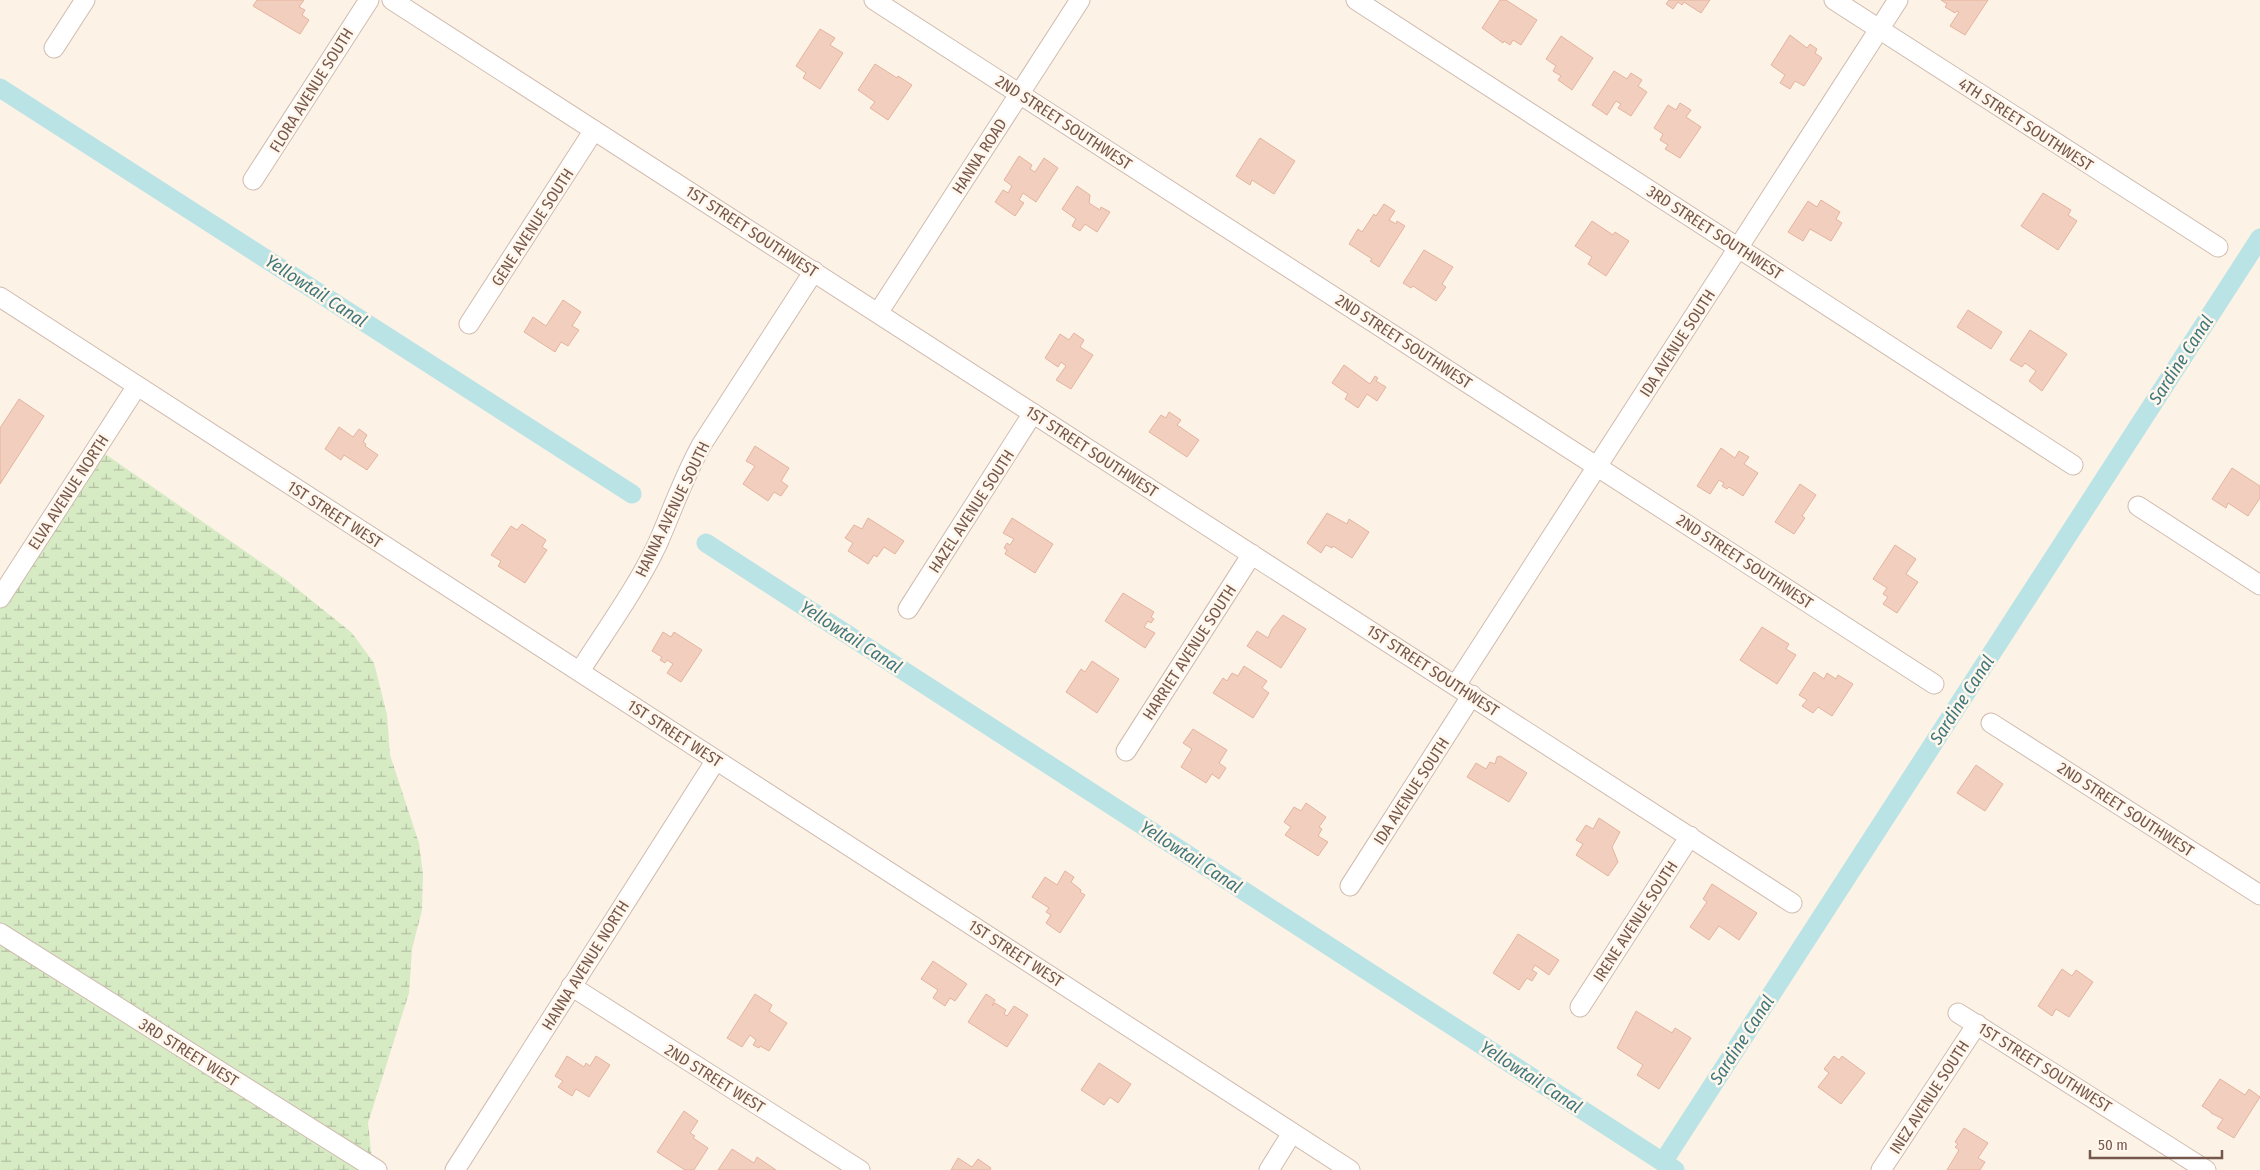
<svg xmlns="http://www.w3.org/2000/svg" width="2260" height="1170" viewBox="0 0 2260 1170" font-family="'Fira Sans Condensed',sans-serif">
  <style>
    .wetland { fill: url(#wetland-marsh) }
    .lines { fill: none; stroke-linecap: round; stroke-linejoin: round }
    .canal { stroke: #bae3e6; stroke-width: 19 }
    .building { fill: #f2cebe; stroke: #e4b49e }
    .minor-casing { stroke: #d0bbaf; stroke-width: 21 }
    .minor { stroke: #fff; stroke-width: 19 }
    .labels { text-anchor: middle; stroke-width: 5; stroke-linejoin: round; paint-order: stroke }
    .street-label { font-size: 16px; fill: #76574b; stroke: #fff6ec }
    .water-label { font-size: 18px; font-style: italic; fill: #3e767b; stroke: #fff6ec }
  </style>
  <defs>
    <pattern id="wetland-marsh" width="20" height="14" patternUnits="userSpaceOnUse" patternTransform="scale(1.25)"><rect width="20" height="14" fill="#d6eac4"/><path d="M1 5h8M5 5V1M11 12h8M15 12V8" fill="none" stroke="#b2c0a1"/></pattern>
  </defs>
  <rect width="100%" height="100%" fill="#fcf2e6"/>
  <path class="wetland" d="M 98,449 L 285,579 L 352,633 L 374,663 L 387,715 L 390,755 L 419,843 L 423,874 L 422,910 L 412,949 L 409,993 L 368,1123 L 373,1170 L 0,1170 L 0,602 Z"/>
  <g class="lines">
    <path class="canal" d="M 0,88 L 632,494
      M 706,543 L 1675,1170
      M 1663,1162 L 2260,238"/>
  </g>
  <path class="building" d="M 257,0 L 304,0 L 299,7 L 305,10 L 302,15 L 309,20 L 300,34 L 253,6 Z
    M 1500,0 L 1506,0 L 1537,20 L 1521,45 L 1513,40 L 1510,45 L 1504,41 L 1503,43 L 1482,28 Z
    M 1669,0 L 1710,0 L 1701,13 L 1684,2 L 1682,5 L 1678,2 L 1673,9 L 1666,4 Z
    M 1941,0 L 1988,0 L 1965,35 L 1950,26 L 1959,12 L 1957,11 L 1955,13 L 1945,7 L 1947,4 Z
    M 820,29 L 835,38 L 830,45 L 843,53 L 820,89 L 803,78 L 806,73 L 796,66 Z
    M 1790,35 L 1807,48 L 1810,44 L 1817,49 L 1815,53 L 1822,58 L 1804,86 L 1795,81 L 1790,89 L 1780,83 L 1785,75 L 1771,65 Z
    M 1561,36 L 1593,58 L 1572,90 L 1558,80 L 1561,76 L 1553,71 L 1556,66 L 1546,59 Z
    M 875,64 L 897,78 L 898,76 L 912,85 L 888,120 L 870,108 L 875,102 L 858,90 Z
    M 1614,71 L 1627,79 L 1631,73 L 1642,80 L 1638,86 L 1647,92 L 1631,116 L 1618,108 L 1621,104 L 1616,101 L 1607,115 L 1592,105 Z
    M 1680,103 L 1691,110 L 1686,117 L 1701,127 L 1680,158 L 1665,149 L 1668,145 L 1660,140 L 1663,134 L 1654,128 L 1668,105 L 1676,110 Z
    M 1260,138 L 1295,161 L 1274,194 L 1252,180 L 1250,185 L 1236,176 Z
    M 1019,156 L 1032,165 L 1030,169 L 1035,172 L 1044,158 L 1058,168 L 1036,202 L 1023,193 L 1019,200 L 1024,203 L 1015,216 L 995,202 L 1003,190 L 1008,193 L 1012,186 L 1004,180 Z
    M 1077,186 L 1090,195 L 1089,203 L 1100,210 L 1101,207 L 1110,212 L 1097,232 L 1085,224 L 1080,231 L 1072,226 L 1076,219 L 1062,209 Z
    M 2043,193 L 2071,210 L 2068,215 L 2077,221 L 2058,250 L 2021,226 Z
    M 1821,200 L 1840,212 L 1836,219 L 1842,223 L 1831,241 L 1810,229 L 1803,241 L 1788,232 L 1808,201 L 1817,207 Z
    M 1384,204 L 1395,211 L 1389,220 L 1396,224 L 1397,221 L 1405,226 L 1379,267 L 1370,261 L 1372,259 L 1349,244 L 1358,229 L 1362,232 L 1374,214 L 1376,216 Z
    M 1592,221 L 1613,235 L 1615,232 L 1629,241 L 1606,276 L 1588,264 L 1592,257 L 1575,246 Z
    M 1424,250 L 1453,267 L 1442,284 L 1446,287 L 1436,301 L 1413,286 L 1411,288 L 1403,283 Z
    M 563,300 L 581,312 L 572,326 L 579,330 L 568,346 L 561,342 L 555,352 L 524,332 L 533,317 L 546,326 Z
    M 1968,310 L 2002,332 L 1991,349 L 1957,327 Z
    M 2030,330 L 2067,354 L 2042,391 L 2029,381 L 2036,371 L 2025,363 L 2022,367 L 2010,360 Z
    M 1074,333 L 1084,340 L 1080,347 L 1093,355 L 1071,389 L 1056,380 L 1066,366 L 1061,362 L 1058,367 L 1045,358 L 1060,334 L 1069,340 Z
    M 1344,365 L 1370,384 L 1375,376 L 1378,378 L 1376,381 L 1386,387 L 1377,401 L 1367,394 L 1358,408 L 1345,399 L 1348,394 L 1332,383 Z
    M 19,399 L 44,416 L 0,484 L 0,428 Z
    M 1169,412 L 1181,420 L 1177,425 L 1199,440 L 1187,457 L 1149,432 L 1161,415 L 1166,418 Z
    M 339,427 L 353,437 L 359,429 L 367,435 L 363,442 L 366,444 L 365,446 L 378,455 L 367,470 L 344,455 L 341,460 L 325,449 Z
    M 755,446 L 789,468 L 781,481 L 788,486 L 781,496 L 774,492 L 768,501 L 743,484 L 755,466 L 746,461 Z
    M 1721,448 L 1735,458 L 1739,451 L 1749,457 L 1744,464 L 1758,473 L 1743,496 L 1729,487 L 1727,489 L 1722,486 L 1724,483 L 1719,480 L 1710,494 L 1697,486 Z
    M 2232,468 L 2260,486 L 2260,498 L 2248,516 L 2228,503 L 2226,508 L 2212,499 Z
    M 1800,484 L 1816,495 L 1802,516 L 1805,518 L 1794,534 L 1775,522 Z
    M 1327,513 L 1347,524 L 1349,519 L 1369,532 L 1352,558 L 1333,546 L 1332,548 L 1326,545 L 1321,553 L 1307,543 Z
    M 868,518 L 904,541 L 895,554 L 884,547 L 877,557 L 874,555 L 868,564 L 848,551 L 853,543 L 845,538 L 854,525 L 862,529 Z
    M 1012,518 L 1053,544 L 1035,573 L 1005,554 L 1007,550 L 1004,548 L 1007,543 L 1010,545 L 1014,539 L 1003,533 Z
    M 522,524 L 546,540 L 542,547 L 547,550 L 525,583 L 498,566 L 501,561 L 491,555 L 511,526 L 517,530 Z
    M 1895,545 L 1916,559 L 1906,574 L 1918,582 L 1897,613 L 1883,604 L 1888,597 L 1883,594 L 1887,588 L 1873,579 Z
    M 1123,593 L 1154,612 L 1151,617 L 1154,619 L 1151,623 L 1148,621 L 1144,627 L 1155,633 L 1145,648 L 1105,621 Z
    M 1283,615 L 1306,629 L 1281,668 L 1247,646 L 1257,631 L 1268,638 L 1272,629 Z
    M 1762,627 L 1789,644 L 1786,649 L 1796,655 L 1777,684 L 1740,660 Z
    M 663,632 L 671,637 L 674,632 L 702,650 L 681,682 L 667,673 L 673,664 L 667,660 L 665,663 L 660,660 L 662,657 L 652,651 Z
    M 1092,661 L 1119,679 L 1097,713 L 1066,692 L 1081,669 L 1085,672 Z
    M 1244,666 L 1267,681 L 1262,688 L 1269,693 L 1253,718 L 1213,693 L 1223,678 L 1227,681 L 1232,673 L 1238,676 Z
    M 1814,672 L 1824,679 L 1827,673 L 1836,679 L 1838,675 L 1853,684 L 1832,716 L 1818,707 L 1813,713 L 1802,706 L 1807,700 L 1799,695 Z
    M 1193,729 L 1227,750 L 1219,763 L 1226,768 L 1219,779 L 1212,774 L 1206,783 L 1181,767 L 1192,749 L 1183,743 Z
    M 1500,756 L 1527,773 L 1509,802 L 1467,777 L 1476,763 L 1486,769 L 1490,762 L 1495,764 L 1497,757 Z
    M 1976,765 L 2003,784 L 1985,811 L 1957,793 Z
    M 1306,803 L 1326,817 L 1319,827 L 1322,829 L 1318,836 L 1328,842 L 1318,856 L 1285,835 L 1291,827 L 1284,822 L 1294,807 L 1301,811 Z
    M 1599,818 L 1620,832 L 1612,847 L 1618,862 L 1608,876 L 1576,855 L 1583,844 L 1576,840 L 1586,825 L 1593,829 Z
    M 1065,871 L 1074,877 L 1071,882 L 1081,890 L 1080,892 L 1085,895 L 1060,933 L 1046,923 L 1051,915 L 1046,912 L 1049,908 L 1032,897 L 1045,877 L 1057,885 Z
    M 1712,884 L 1757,913 L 1739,940 L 1719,926 L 1709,940 L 1690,927 L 1707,902 L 1703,899 Z
    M 1518,934 L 1559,960 L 1549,975 L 1535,965 L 1532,970 L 1537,973 L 1532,981 L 1527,978 L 1519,990 L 1493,973 Z
    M 933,961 L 967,984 L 955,1001 L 950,998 L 945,1006 L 933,998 L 938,990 L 921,979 Z
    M 2062,969 L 2072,976 L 2076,970 L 2093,982 L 2069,1017 L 2056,1009 L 2052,1016 L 2038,1006 Z
    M 755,994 L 772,1005 L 769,1011 L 787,1023 L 769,1051 L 760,1046 L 759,1048 L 753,1045 L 756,1040 L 750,1035 L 742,1047 L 727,1038 Z
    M 986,994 L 995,1000 L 992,1006 L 995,1003 L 1006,1010 L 1004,1014 L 1007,1016 L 1014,1006 L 1028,1015 L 1007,1047 L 968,1022 Z
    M 1636,1011 L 1672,1033 L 1675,1028 L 1691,1038 L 1659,1089 L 1637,1075 L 1643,1065 L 1617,1048 Z
    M 567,1056 L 584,1067 L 586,1063 L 590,1066 L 596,1056 L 610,1065 L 589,1097 L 576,1089 L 572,1096 L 558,1087 L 563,1081 L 555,1076 Z
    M 1834,1056 L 1839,1060 L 1842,1056 L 1865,1073 L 1841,1104 L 1818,1087 L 1829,1073 L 1824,1069 Z
    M 1099,1063 L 1131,1084 L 1118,1103 L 1110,1097 L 1104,1105 L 1081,1090 Z
    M 2220,1079 L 2245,1095 L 2249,1089 L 2260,1097 L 2234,1138 L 2217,1128 L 2223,1119 L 2211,1113 L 2211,1112 L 2202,1106 Z
    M 684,1111 L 698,1121 L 690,1133 L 695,1136 L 693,1138 L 708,1148 L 694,1170 L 685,1170 L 657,1152 Z
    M 1964,1128 L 1988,1143 L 1978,1158 L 1985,1162 L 1980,1170 L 1947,1170 L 1959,1150 L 1955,1147 L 1958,1144 L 1955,1142 Z
    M 732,1149 L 754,1163 L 757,1157 L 776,1170 L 718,1170 Z
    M 958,1158 L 972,1167 L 978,1159 L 991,1168 L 990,1170 L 951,1170 Z"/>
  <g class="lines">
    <g class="minor-casing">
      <path id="minor" d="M 392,0 L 1792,903
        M 874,0 L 1934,684
        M 1356,0 L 2073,465
        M 1834,0 L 2218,247
        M 54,48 L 85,0
        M 253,180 L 369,0
        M 0,297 L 1350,1170
        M 878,313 L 1080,0
        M 469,324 L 594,130
        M 2138,506 L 2260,585
        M 0,598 L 137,386
        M 908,609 L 1033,413
        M 580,671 C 606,630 636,589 657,545 C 672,511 684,476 702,444 L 814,271
        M 1456,685 L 1898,0
        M 1991,723 L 2260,895
        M 1126,751 L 1252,554
        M 1350,886 L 1472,695
        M 0,933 L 377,1170
        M 571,986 L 860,1170
        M 1580,1007 L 1690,836
        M 1958,1013 L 2206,1170
        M 455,1170 L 716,760
        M 1269,1170 L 1292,1133
        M 1881,1170 L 1977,1024"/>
    </g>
    <use href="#minor" class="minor"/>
  </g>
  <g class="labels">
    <g class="street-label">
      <text transform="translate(311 90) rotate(-58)" y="6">FLORA AVENUE SOUTH</text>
      <text transform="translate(1064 122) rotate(33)" y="6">2ND STREET SOUTHWEST</text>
      <text transform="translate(2026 124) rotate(33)" y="6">4TH STREET SOUTHWEST</text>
      <text transform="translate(979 156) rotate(-57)" y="6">HANNA ROAD</text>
      <text transform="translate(532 227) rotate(-57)" y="6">GENE AVENUE SOUTH</text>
      <text transform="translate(752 231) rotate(33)" y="6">1ST STREET SOUTHWEST</text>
      <text transform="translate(1715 232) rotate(33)" y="6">3RD STREET SOUTHWEST</text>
      <text transform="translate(1404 341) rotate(33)" y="6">2ND STREET SOUTHWEST</text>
      <text transform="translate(1677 343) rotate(-57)" y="6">IDA AVENUE SOUTH</text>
      <text transform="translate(1092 451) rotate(33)" y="6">1ST STREET SOUTHWEST</text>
      <text transform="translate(68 492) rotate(-57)" y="6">ELVA AVENUE NORTH</text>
      <text transform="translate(672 509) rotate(-64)" y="6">HANNA AVENUE SOUTH</text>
      <text transform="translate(971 511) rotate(-57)" y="6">HAZEL AVENUE SOUTH</text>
      <text transform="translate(335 514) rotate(33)" y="6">1ST STREET WEST</text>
      <text transform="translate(1745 561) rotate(33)" y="6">2ND STREET SOUTHWEST</text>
      <text transform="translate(1189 652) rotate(-57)" y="6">HARRIET AVENUE SOUTH</text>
      <text transform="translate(1433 670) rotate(33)" y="6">1ST STREET SOUTHWEST</text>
      <text transform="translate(675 733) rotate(33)" y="6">1ST STREET WEST</text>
      <text transform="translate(1411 791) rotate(-57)" y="6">IDA AVENUE SOUTH</text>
      <text transform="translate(2126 809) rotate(33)" y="6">2ND STREET SOUTHWEST</text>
      <text transform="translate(1635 921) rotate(-57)" y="6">IRENE AVENUE SOUTH</text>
      <text transform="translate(1016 953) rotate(33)" y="6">1ST STREET WEST</text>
      <text transform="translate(585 965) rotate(-58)" y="6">HANNA AVENUE NORTH</text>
      <text transform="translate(189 1052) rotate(32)" y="6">3RD STREET WEST</text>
      <text transform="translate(2045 1067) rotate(32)" y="6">1ST STREET SOUTHWEST</text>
      <text transform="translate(715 1078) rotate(32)" y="6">2ND STREET WEST</text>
      <text transform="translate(1929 1097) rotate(-57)" y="6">INEZ AVENUE SOUTH</text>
    </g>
    <g class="water-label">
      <text transform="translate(316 291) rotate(33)" y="6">Yellowtail Canal</text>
      <text transform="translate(2181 360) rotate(-57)" y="6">Sardine Canal</text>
      <text transform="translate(851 637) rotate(33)" y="6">Yellowtail Canal</text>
      <text transform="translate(1962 700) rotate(-57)" y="6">Sardine Canal</text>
      <text transform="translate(1191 857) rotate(33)" y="6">Yellowtail Canal</text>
      <text transform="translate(1742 1040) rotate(-57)" y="6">Sardine Canal</text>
      <text transform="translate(1531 1077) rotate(33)" y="6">Yellowtail Canal</text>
    </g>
  </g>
  <path d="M2090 1150v8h132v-8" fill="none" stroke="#76574b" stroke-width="2.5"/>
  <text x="2098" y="1150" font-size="15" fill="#76574b" stroke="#fff6ec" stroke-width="4" paint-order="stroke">50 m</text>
</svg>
